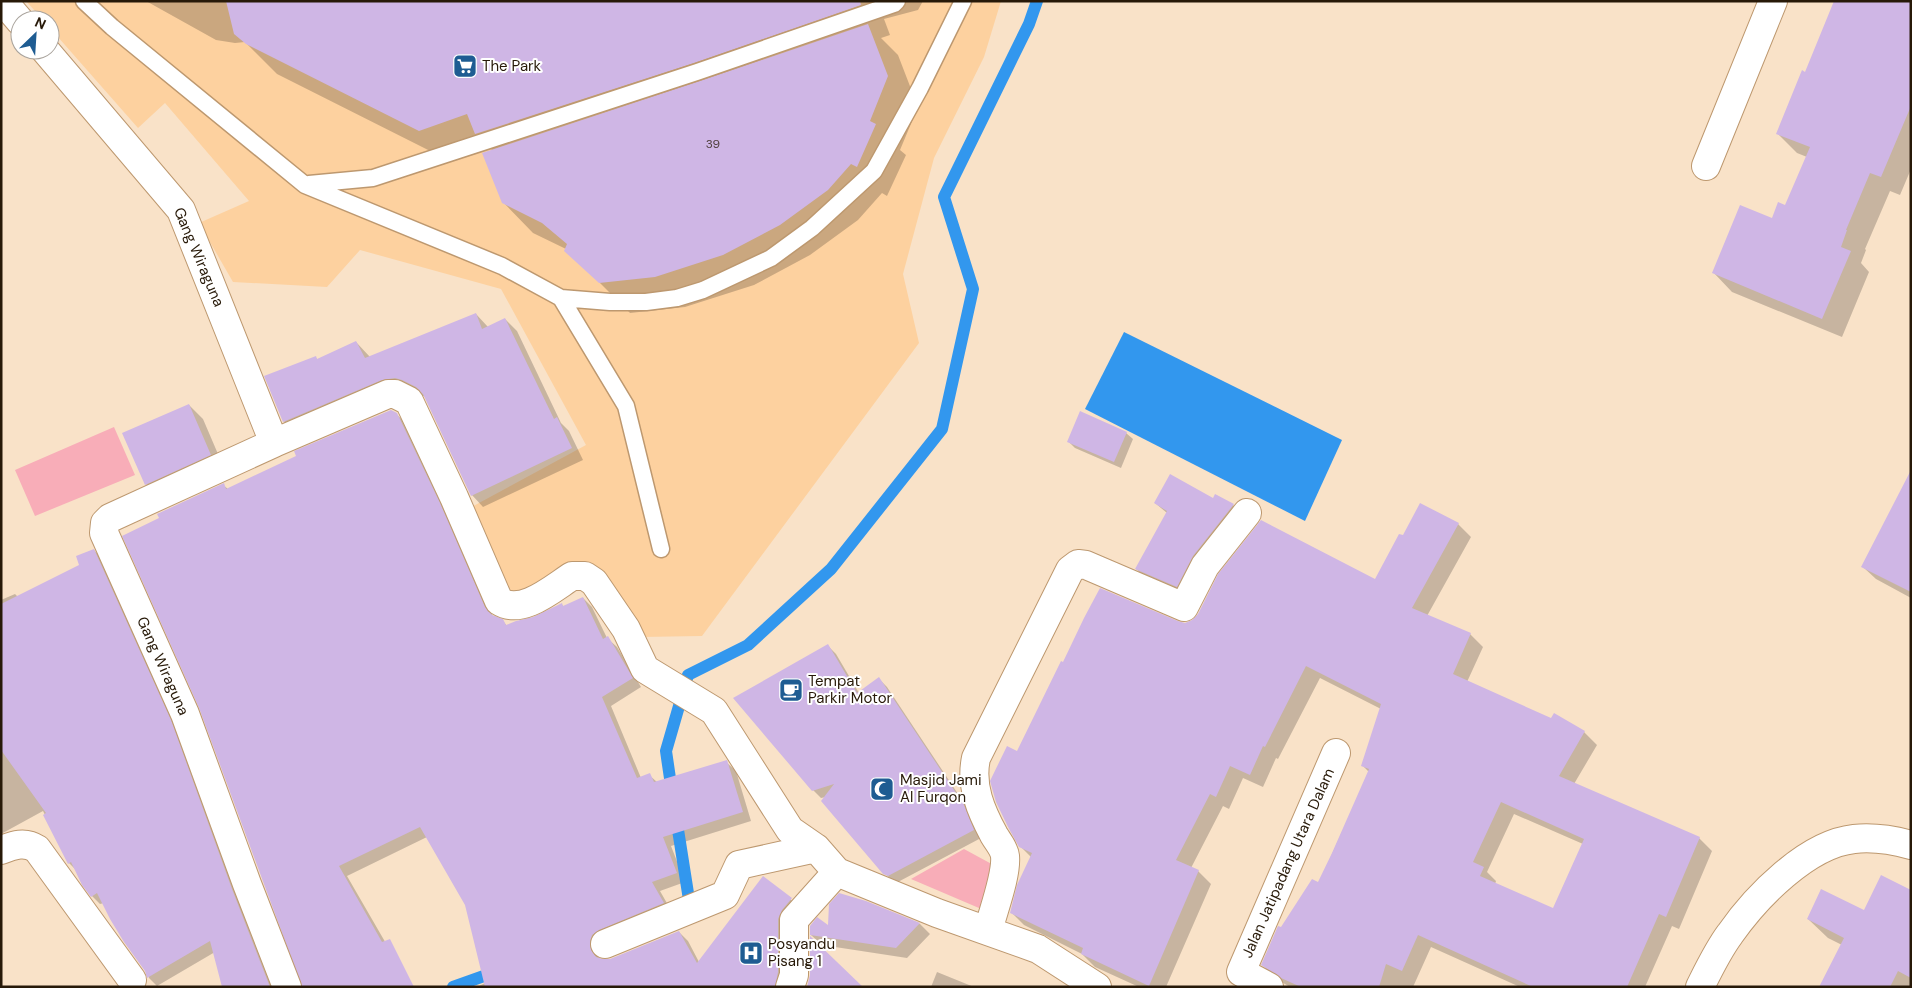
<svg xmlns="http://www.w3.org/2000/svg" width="1912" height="988" viewBox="0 0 1912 988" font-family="'DM Sans',sans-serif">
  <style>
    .built { fill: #fdd19f }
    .pitch { fill: #f8adb8 }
    .water { fill: #3297ee }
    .shadow { fill: #0003; fill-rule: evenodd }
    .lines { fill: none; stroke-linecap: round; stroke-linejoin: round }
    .stream { stroke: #3297ee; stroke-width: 12 }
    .building { fill: #cfb6e5; fill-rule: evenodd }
    .service-casing { stroke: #bd986f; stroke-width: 19 }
    .minor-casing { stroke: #bd986f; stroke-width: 30 }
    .tertiary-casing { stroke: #bd986f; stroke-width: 30 }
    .service { stroke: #fff; stroke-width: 16 }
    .minor { stroke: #fff; stroke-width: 28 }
    .tertiary { stroke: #fff; stroke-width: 28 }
    .labels { text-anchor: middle; stroke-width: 4; stroke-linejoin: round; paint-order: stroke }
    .number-label { font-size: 12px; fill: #51403f }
    .poi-label { font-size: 15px; fill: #271908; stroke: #fff; text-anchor: start }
    .street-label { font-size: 15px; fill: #271908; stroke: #fff }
  </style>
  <rect width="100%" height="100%" fill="#f9e2c8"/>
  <path class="built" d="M 26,1 L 1001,1 L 984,57 L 934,158 L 903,274 L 919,343 L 702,636 L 641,637 L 603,578 L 510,598 L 466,510 L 586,445 L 501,289 L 360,250 L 327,287 L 233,282 L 199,223 L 249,201 L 165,103 L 138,128 L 50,28 L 50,20 L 43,20 Z"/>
  <path class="pitch" d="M 114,427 L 135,475 L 35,516 L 15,470 Z
    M 964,849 L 999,868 L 986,911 L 911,879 Z"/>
  <path class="water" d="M 1124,332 L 1342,440 L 1305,521 L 1085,409 Z"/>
  <path class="shadow" d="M 146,1 L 923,1 L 918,10 L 884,19 L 890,35 L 881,38 L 898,55 L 918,107 L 900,150 L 906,155 L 887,196 L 882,193 L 858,220 L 810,255 L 754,285 L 685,307 L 630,313 L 566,249 L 533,233 L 503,202 L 493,151 L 489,147 L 450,161 L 277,74 L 245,42 L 235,43 L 216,40 Z
    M 1911,1 L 1911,169 L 1900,195 L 1890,191 L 1865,249 L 1866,250 L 1861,263 L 1869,272 L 1842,337 L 1732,292 L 1713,272 L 1786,206 L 1807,157 L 1797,153 L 1778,134 L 1806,73 Z
    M 476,314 L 488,327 L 505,319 L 517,331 L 561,423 L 569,431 L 583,460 L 483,507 L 472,495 L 426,397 L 408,390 L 296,433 L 284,422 L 315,357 L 318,360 L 356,342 L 370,357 Z
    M 189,405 L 203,419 L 224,468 L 159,498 L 146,484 Z
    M 396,414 L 406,423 L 448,514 L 493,617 L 502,620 L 507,626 L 534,618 L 562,605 L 564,607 L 583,598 L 592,607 L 607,638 L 617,647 L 641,687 L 611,706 L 641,778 L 649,775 L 657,782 L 726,762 L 736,771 L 751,821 L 671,846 L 685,882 L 660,891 L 672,912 L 598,952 L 599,959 L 611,960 L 679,932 L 688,941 L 699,962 L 764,878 L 801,908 L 786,987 L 477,987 L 485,983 L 466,905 L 427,837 L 347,876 L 406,978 L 303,987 L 223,485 L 228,489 Z
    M 1126,433 L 1133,439 L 1121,468 L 1075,448 L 1068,441 Z
    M 1911,473 L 1911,598 L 1876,579 L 1863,567 Z
    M 1216,495 L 1233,505 L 1240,512 L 1184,593 L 1143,575 L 1136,569 L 1167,513 L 1155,503 L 1213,500 Z
    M 1458,524 L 1471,537 L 1427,616 L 1470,634 L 1483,647 L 1467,682 L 1552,720 L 1584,732 L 1597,745 L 1574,784 L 1699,838 L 1712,851 L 1679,929 L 1672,926 L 1645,987 L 1520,987 L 1431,947 L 1413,987 L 1290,987 L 1275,978 L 1263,965 L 1281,929 L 1319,883 L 1369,772 L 1362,765 L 1381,709 L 1320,678 L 1278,759 L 1276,758 L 1263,787 L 1243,778 L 1229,809 L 1223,806 L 1191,868 L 1198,871 L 1211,884 L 1166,987 L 1139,987 L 1095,967 L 1082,954 L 1024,925 L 1011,912 L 1031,857 L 1020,846 L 1018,753 L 1064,664 L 1178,623 L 1185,624 L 1376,581 L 1403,537 ZM 1514,814 L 1583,844 L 1554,910 L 1495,884 L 1496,881 L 1487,872 Z
    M 94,550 L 102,559 L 179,730 L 275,987 L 223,987 L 215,952 L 157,986 L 149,978 L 146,970 L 104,903 L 100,904 L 92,896 L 77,871 L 69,863 L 43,811 L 1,834 L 1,600 L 15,594 L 18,597 L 81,565 Z
    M 828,646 L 836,654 L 859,693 L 879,679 L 887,687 L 972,815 L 981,838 L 896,883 L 884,873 L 826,797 L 821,798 L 813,790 Z
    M 1911,890 L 1911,987 L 1820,987 L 1842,945 L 1828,938 L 1808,919 L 1864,912 Z
    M 865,902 L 920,924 L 930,934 L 907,958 L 822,945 L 811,935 L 829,927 Z
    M 937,972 L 974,987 L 931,987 Z"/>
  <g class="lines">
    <path class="stream" d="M 672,792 L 666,751 L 688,675 L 748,645 L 831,569 L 942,429 L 973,289 L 944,197 L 1029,24 L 1037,1
      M 676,817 L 690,906 L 685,907
      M 453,987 L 498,971"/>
  </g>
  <path class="building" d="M 226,1 L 860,1 L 861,5 L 694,63 L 475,134 L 467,114 L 419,131 L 246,44 L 234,34 Z
    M 1834,1 L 1911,1 L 1911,106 L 1881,177 L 1870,173 L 1846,230 L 1847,230 L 1841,247 L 1851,251 L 1822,319 L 1712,273 L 1740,205 L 1772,218 L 1778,202 L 1785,205 L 1810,147 L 1776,134 L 1802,70 L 1805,72 Z
    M 868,24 L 888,76 L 870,121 L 876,124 L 857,167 L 851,164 L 828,190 L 780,225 L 723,255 L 655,277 L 599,283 L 564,251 L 567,244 L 542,223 L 502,203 L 482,153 L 700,81 Z
    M 476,313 L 482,329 L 505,318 L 554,419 L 557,417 L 572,448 L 471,496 L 423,394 L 416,387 L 402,380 L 395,378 L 382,380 L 283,422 L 264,376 L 316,356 L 317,359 L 356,341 L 365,358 Z
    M 189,404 L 211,455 L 145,485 L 122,433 Z
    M 391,410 L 397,413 L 440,503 L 485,607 L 492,615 L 503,619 L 506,625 L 516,621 L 533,617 L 556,606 L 562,603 L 563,606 L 583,597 L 603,639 L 608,636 L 633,678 L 602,697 L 637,778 L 650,773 L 654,782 L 727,760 L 743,812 L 663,837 L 677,873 L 652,882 L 664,903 L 599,930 L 592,935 L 590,941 L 591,950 L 596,957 L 603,959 L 610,959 L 679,931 L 697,963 L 763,876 L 792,898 L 782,910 L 778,919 L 778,972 L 775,987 L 485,987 L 465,905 L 420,827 L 339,866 L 382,942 L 390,939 L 414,987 L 302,987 L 199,708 L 122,536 L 159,518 L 157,514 L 224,483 L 226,489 L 296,456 L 294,451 Z
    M 1080,411 L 1127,432 L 1114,462 L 1067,442 Z
    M 1911,470 L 1911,592 L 1861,567 Z
    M 1170,474 L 1213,498 L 1215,494 L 1234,504 L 1193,556 L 1177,587 L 1135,569 L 1167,511 L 1154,503 Z
    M 1420,503 L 1459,523 L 1412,608 L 1471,633 L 1453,674 L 1551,718 L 1554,713 L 1585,731 L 1559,776 L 1700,837 L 1666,917 L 1659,914 L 1627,987 L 1533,987 L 1418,935 L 1402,971 L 1386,964 L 1379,987 L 1301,987 L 1281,978 L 1261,965 L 1278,926 L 1281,927 L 1312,879 L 1318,882 L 1332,853 L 1369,769 L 1361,766 L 1381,704 L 1306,666 L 1265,747 L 1263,746 L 1250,775 L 1230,766 L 1216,797 L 1210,794 L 1176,860 L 1199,870 L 1149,986 L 1081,954 L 1083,948 L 1010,913 L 1017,885 L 1032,853 L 1019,847 L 1008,827 L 996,802 L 990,781 L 1007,746 L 1017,751 L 1061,661 L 1063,662 L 1084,618 L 1100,588 L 1178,621 L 1185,623 L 1192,620 L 1198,614 L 1218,574 L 1261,520 L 1375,579 L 1399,534 L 1403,535 ZM 1501,802 L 1584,839 L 1553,908 L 1480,876 L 1484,867 L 1473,862 Z
    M 94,549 L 171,720 L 232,889 L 270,987 L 222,987 L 210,941 L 147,978 L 145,971 L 124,942 L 110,919 L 97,893 L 91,897 L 82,885 L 71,862 L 68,864 L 43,815 L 46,813 L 1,750 L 1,604 L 79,565 L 76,556 Z
    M 828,644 L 857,693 L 879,677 L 964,805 L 974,830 L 888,876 L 883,874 L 821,801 L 834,784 L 812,791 L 733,698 Z
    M 1881,875 L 1911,890 L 1911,978 L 1898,971 L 1890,987 L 1819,987 L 1844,938 L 1807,919 L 1821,889 L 1864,910 Z
    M 839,893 L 866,901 L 920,923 L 896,948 L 810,935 L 810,926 L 817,917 L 828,925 L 829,904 Z
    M 810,936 L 863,987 L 807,987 L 810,975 Z"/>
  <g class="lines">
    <g class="service-casing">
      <path id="service" d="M 84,1 L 112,27 L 305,185 L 502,266 L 561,298 L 610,302 L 646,302 L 677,298 L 703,290 L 771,258 L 812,228 L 874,171 L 920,88 L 963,1
        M 309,184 L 373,178 L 697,72 L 894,4 L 897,1
        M 561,298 L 626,406 L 661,549"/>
    </g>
    <g class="minor-casing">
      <path id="minor" d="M 3,1 L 20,21
        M 45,50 L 181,210 L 274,443 L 388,394 L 395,394 L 409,401 L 454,497 L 499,601 C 522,616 553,588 572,576 L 585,576 L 594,582 L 626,629 L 645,669 L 714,711 L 790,830 L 816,848 L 837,872 L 937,913 L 1038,949 L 1097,987
        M 1706,166 L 1773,1
        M 274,443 L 110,518 L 105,523 L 104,533 L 185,714 L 247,884 L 287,987
        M 1,850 C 14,845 25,841 37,849 L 132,980
        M 988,931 C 993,911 1007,875 1005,856 C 1004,848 998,842 994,835 C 981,811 970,786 976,758 L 1070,570 L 1078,564 L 1086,565 L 1184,607 L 1205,566 L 1247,513
        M 605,944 L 725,895 L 739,865 L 816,848
        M 790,987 L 794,975 L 794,920 L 837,872
        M 1269,987 L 1241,972 L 1336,753"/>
    </g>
    <g class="tertiary-casing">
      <path id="tertiary" d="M 1700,987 C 1709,969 1718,950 1730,934 C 1756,897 1807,844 1854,839 C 1873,837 1893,840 1911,845"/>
    </g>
    <use href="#service" class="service"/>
    <use href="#minor" class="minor"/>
    <use href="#tertiary" class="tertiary"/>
  </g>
  <defs>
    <g id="supermarket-square" transform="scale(1.25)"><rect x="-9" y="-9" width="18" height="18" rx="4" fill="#1e5c92" stroke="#fff"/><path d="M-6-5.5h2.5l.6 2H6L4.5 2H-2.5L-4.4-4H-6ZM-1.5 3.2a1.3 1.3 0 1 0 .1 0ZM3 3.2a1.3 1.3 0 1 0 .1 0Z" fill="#fff"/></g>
    <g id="cafe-square" transform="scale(1.25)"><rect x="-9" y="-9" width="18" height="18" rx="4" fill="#1e5c92" stroke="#fff"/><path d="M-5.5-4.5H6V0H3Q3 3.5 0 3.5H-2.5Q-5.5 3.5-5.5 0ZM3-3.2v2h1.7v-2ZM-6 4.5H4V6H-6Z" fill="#fff"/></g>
    <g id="mosque-square" transform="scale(1.25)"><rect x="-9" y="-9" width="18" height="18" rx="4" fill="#1e5c92" stroke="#fff"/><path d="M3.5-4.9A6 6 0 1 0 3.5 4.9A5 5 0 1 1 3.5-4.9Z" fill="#fff"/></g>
    <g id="hospital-square" transform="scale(1.25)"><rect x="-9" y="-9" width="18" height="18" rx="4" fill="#1e5c92" stroke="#fff"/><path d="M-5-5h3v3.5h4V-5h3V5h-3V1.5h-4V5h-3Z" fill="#fff"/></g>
  </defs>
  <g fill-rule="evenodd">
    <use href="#supermarket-square" x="465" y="66"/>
    <use href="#cafe-square" x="791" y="690"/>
    <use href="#mosque-square" x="882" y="789"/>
    <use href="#hospital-square" x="751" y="953"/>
  </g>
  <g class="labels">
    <g class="number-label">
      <text x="713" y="148">39</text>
    </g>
    <g class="poi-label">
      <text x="482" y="71">The Park</text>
      <text x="808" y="686">Tempat<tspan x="808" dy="17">Parkir Motor</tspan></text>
      <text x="900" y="785">Masjid Jami<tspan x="900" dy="17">Al Furqon</tspan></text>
      <text x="768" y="949">Posyandu<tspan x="768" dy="17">Pisang 1</tspan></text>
    </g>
    <g class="street-label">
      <text transform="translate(199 257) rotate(67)" y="5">Gang Wiraguna</text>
      <text transform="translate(163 666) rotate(66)" y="5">Gang Wiraguna</text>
      <text transform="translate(1288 863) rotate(-66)" y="5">Jalan Jatipadang Utara Dalam</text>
    </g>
  </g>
  <rect width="1912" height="988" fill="none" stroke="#271908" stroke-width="5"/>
  <g transform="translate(35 35) rotate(25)"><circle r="24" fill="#ffffff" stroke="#a9a39c"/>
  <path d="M0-4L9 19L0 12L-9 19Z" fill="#1e5c92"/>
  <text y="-8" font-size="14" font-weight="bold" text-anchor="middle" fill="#271908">N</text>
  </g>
</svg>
